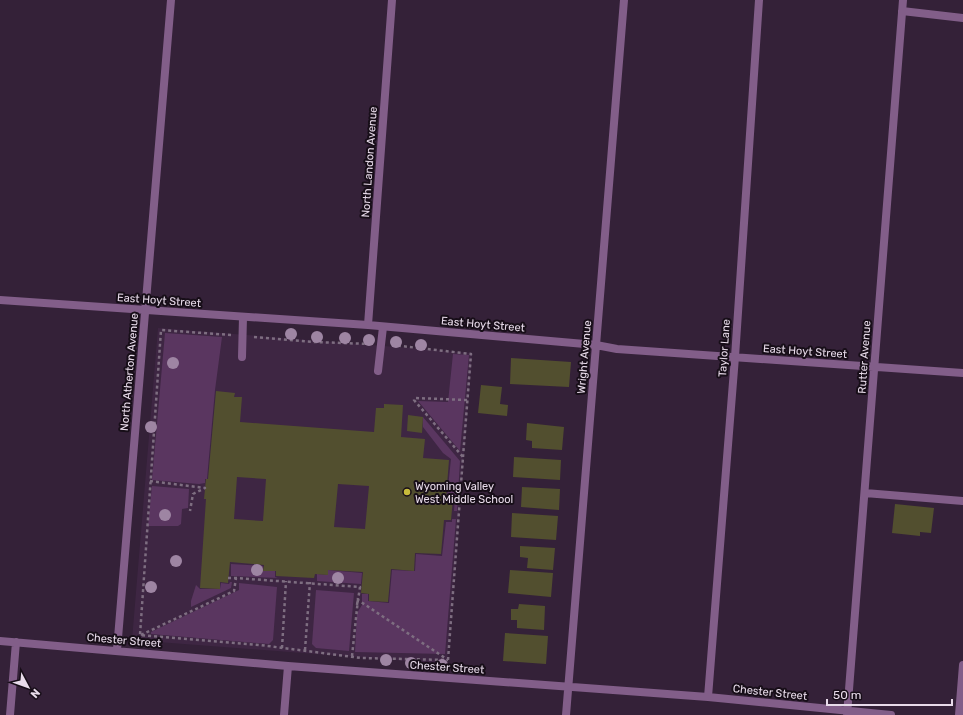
<svg xmlns="http://www.w3.org/2000/svg" width="963" height="715" viewBox="0 0 963 715" font-family="Rubik,sans-serif">
  <style>
    .built { fill: #3e2643 }
    .green { fill: #5a3660 }
    .building { fill: #524f2f; fill-rule: evenodd }
    .lines { fill: none; stroke-linecap: round; stroke-linejoin: round }
    .path { stroke: #7e6e81; stroke-width: 2.5; stroke-dasharray: 3 3; stroke-linecap: butt }
    .lane { stroke: #825e89; stroke-width: 8 }
    .street { stroke: #825e89; stroke-width: 8 }
    .tree { fill: #9e85a3 }
    .poi-dot { fill: #c7bb3b; stroke: #170e18; stroke-width: 1.5 }
    .labels { text-anchor: middle; stroke-width: 4; stroke-linejoin: round; paint-order: stroke }
    .street-label { font-size: 11px; fill: #e8dbea; stroke: #170e18 }
    .poi-label { font-size: 11px; fill: #e8dbea; stroke: #170e18; text-anchor: start }
  </style>
  <rect width="100%" height="100%" fill="#342138"/>
  <path class="built" d="M 158,328 L 472,353 L 447,664 L 132,640 Z"/>
  <path class="green" d="M 165,333 L 222,337 L 215,390 L 207,479 L 205,479 L 205,483 L 199,484 L 152,480 Z
    M 453,354 L 469,355 L 460,451 L 418,401 L 448,402 Z
    M 423,417 L 460,461 L 457,511 L 454,511 L 455,498 L 447,497 L 451,459 L 443,453 L 423,427 Z
    M 152,486 L 189,489 L 188,508 L 182,509 L 181,524 L 178,526 L 148,526 Z
    M 452,519 L 456,519 L 445,654 L 355,652 L 357,613 L 362,605 L 362,594 L 368,594 L 368,601 L 389,603 L 392,570 L 415,571 L 416,554 L 442,556 L 446,522 L 452,522 Z
    M 231,564 L 263,566 L 263,571 L 275,571 L 275,577 L 278,578 L 231,576 Z
    M 328,570 L 362,573 L 361,584 L 317,581 L 317,574 L 328,575 Z
    M 230,582 L 232,582 L 231,588 L 191,607 L 191,601 L 196,585 L 200,589 L 220,589 L 221,583 L 229,584 Z
    M 239,583 L 277,587 L 273,640 L 269,644 L 151,634 L 151,632 L 239,590 Z
    M 316,590 L 354,593 L 349,651 L 316,648 L 312,644 Z"/>
  <path class="building" d="M 511,358 L 571,362 L 569,387 L 510,384 Z
    M 481,385 L 502,387 L 500,404 L 508,405 L 507,416 L 478,413 Z
    M 216,391 L 235,393 L 234,397 L 242,397 L 240,422 L 374,432 L 376,408 L 384,408 L 384,404 L 403,405 L 401,437 L 425,439 L 423,458 L 449,460 L 446,498 L 453,499 L 451,520 L 444,520 L 441,554 L 415,553 L 414,571 L 391,569 L 388,602 L 369,601 L 369,594 L 361,593 L 363,572 L 328,570 L 328,575 L 315,574 L 314,578 L 276,576 L 276,571 L 263,571 L 264,565 L 230,562 L 228,583 L 220,582 L 220,589 L 200,588 L 206,499 L 204,499 L 206,479 L 208,479 ZM 237,477 L 266,479 L 263,521 L 234,519 ZM 338,484 L 369,486 L 365,529 L 334,527 Z
    M 408,415 L 423,417 L 422,433 L 407,431 Z
    M 527,423 L 564,427 L 562,450 L 532,448 L 532,441 L 526,440 Z
    M 514,457 L 561,460 L 560,480 L 513,477 Z
    M 522,487 L 560,489 L 559,510 L 521,507 Z
    M 895,504 L 934,508 L 931,533 L 920,532 L 920,536 L 892,533 Z
    M 512,513 L 558,516 L 556,540 L 511,537 Z
    M 520,546 L 555,548 L 553,570 L 527,568 L 528,558 L 520,557 Z
    M 510,570 L 553,573 L 551,597 L 508,593 Z
    M 519,604 L 545,606 L 544,630 L 517,628 L 517,620 L 511,620 L 511,609 L 518,609 Z
    M 505,633 L 548,636 L 546,664 L 503,661 Z"/>
  <g class="lines">
    <path class="path" d="M 231,335 L 161,330 L 140,635 L 260,645 L 361,658 L 448,660
      M 254,337 L 315,342 L 369,344
      M 392,345 L 471,354 L 463,457
      M 150,481 L 205,488 L 193,494 L 190,511
      M 228,578 L 236,578
      M 357,605 L 358,598
      M 141,635 L 234,591 L 236,578 L 360,587 L 358,600 L 448,660
      M 282,648 L 286,581
      M 305,650 L 310,582
      M 352,656 L 358,599
      M 448,660 L 463,457 L 414,400 L 415,398 L 467,400"/>
    <path class="lane" d="M 242,357 L 243,317
      M 378,371 L 383,327"/>
    <path class="street" d="M 902,11 L 963,18
      M 0,300 L 368,325 L 596,345 L 617,349 L 963,373
      M 368,325 L 392,0
      M 865,493 L 963,501
      M 0,641 L 288,666 L 708,697 L 891,715
      M 117,650 L 171,0
      M 708,697 L 735,357 L 759,0
      M 10,715 L 16,642
      M 284,715 L 288,666
      M 566,715 L 624,0
      M 847,715 L 903,0
      M 959,715 L 963,665"/>
  </g>
  <g class="tree">
    <circle cx="291" cy="334" r="6"/>
    <circle cx="317" cy="337" r="6"/>
    <circle cx="345" cy="338" r="6"/>
    <circle cx="369" cy="340" r="6"/>
    <circle cx="396" cy="342" r="6"/>
    <circle cx="421" cy="345" r="6"/>
    <circle cx="173" cy="363" r="6"/>
    <circle cx="151" cy="427" r="6"/>
    <circle cx="165" cy="515" r="6"/>
    <circle cx="176" cy="561" r="6"/>
    <circle cx="257" cy="570" r="6"/>
    <circle cx="338" cy="578" r="6"/>
    <circle cx="151" cy="587" r="6"/>
    <circle cx="386" cy="660" r="6"/>
    <circle cx="411" cy="663" r="6"/>
    <circle cx="442" cy="665" r="6"/>
  </g>
  <circle class="poi-dot" cx="407" cy="492" r="4"/>
  <g class="labels">
    <g class="street-label">
      <text transform="translate(369 162) rotate(-86)" y="4">North Landon Avenue</text>
      <text transform="translate(159 300) rotate(4)" y="4">East Hoyt Street</text>
      <text transform="translate(483 324) rotate(5)" y="4">East Hoyt Street</text>
      <text transform="translate(724 348) rotate(-86)" y="4">Taylor Lane</text>
      <text transform="translate(805 351) rotate(4)" y="4">East Hoyt Street</text>
      <text transform="translate(584 357) rotate(-85)" y="4">Wright Avenue</text>
      <text transform="translate(864 357) rotate(-86)" y="4">Rutter Avenue</text>
      <text transform="translate(129 372) rotate(-85)" y="4">North Atherton Avenue</text>
      <text transform="translate(124 640) rotate(5)" y="4">Chester Street</text>
      <text transform="translate(447 667) rotate(4)" y="4">Chester Street</text>
      <text transform="translate(770 692) rotate(6)" y="4">Chester Street</text>
    </g>
    <g class="poi-label">
      <text x="415" y="490">Wyoming Valley<tspan x="415" dy="13">West Middle School</tspan></text>
    </g>
  </g>
  <g transform="translate(28 687) rotate(131)" stroke="#170e18" stroke-width="3" paint-order="stroke">
  <path d="M0-3L7 15L0 10L-7 15Z" fill="#e8dbea"/>
  <text y="-6" font-size="11" font-weight="bold" text-anchor="middle" fill="#e8dbea">N</text>
  </g>
  <path d="M827 699v6h125v-6" fill="none" stroke="#e8dbea" stroke-width="2"/>
  <text x="833" y="699" font-size="12" fill="#e8dbea" stroke="#170e18" stroke-width="3" paint-order="stroke">50 m</text>
</svg>
